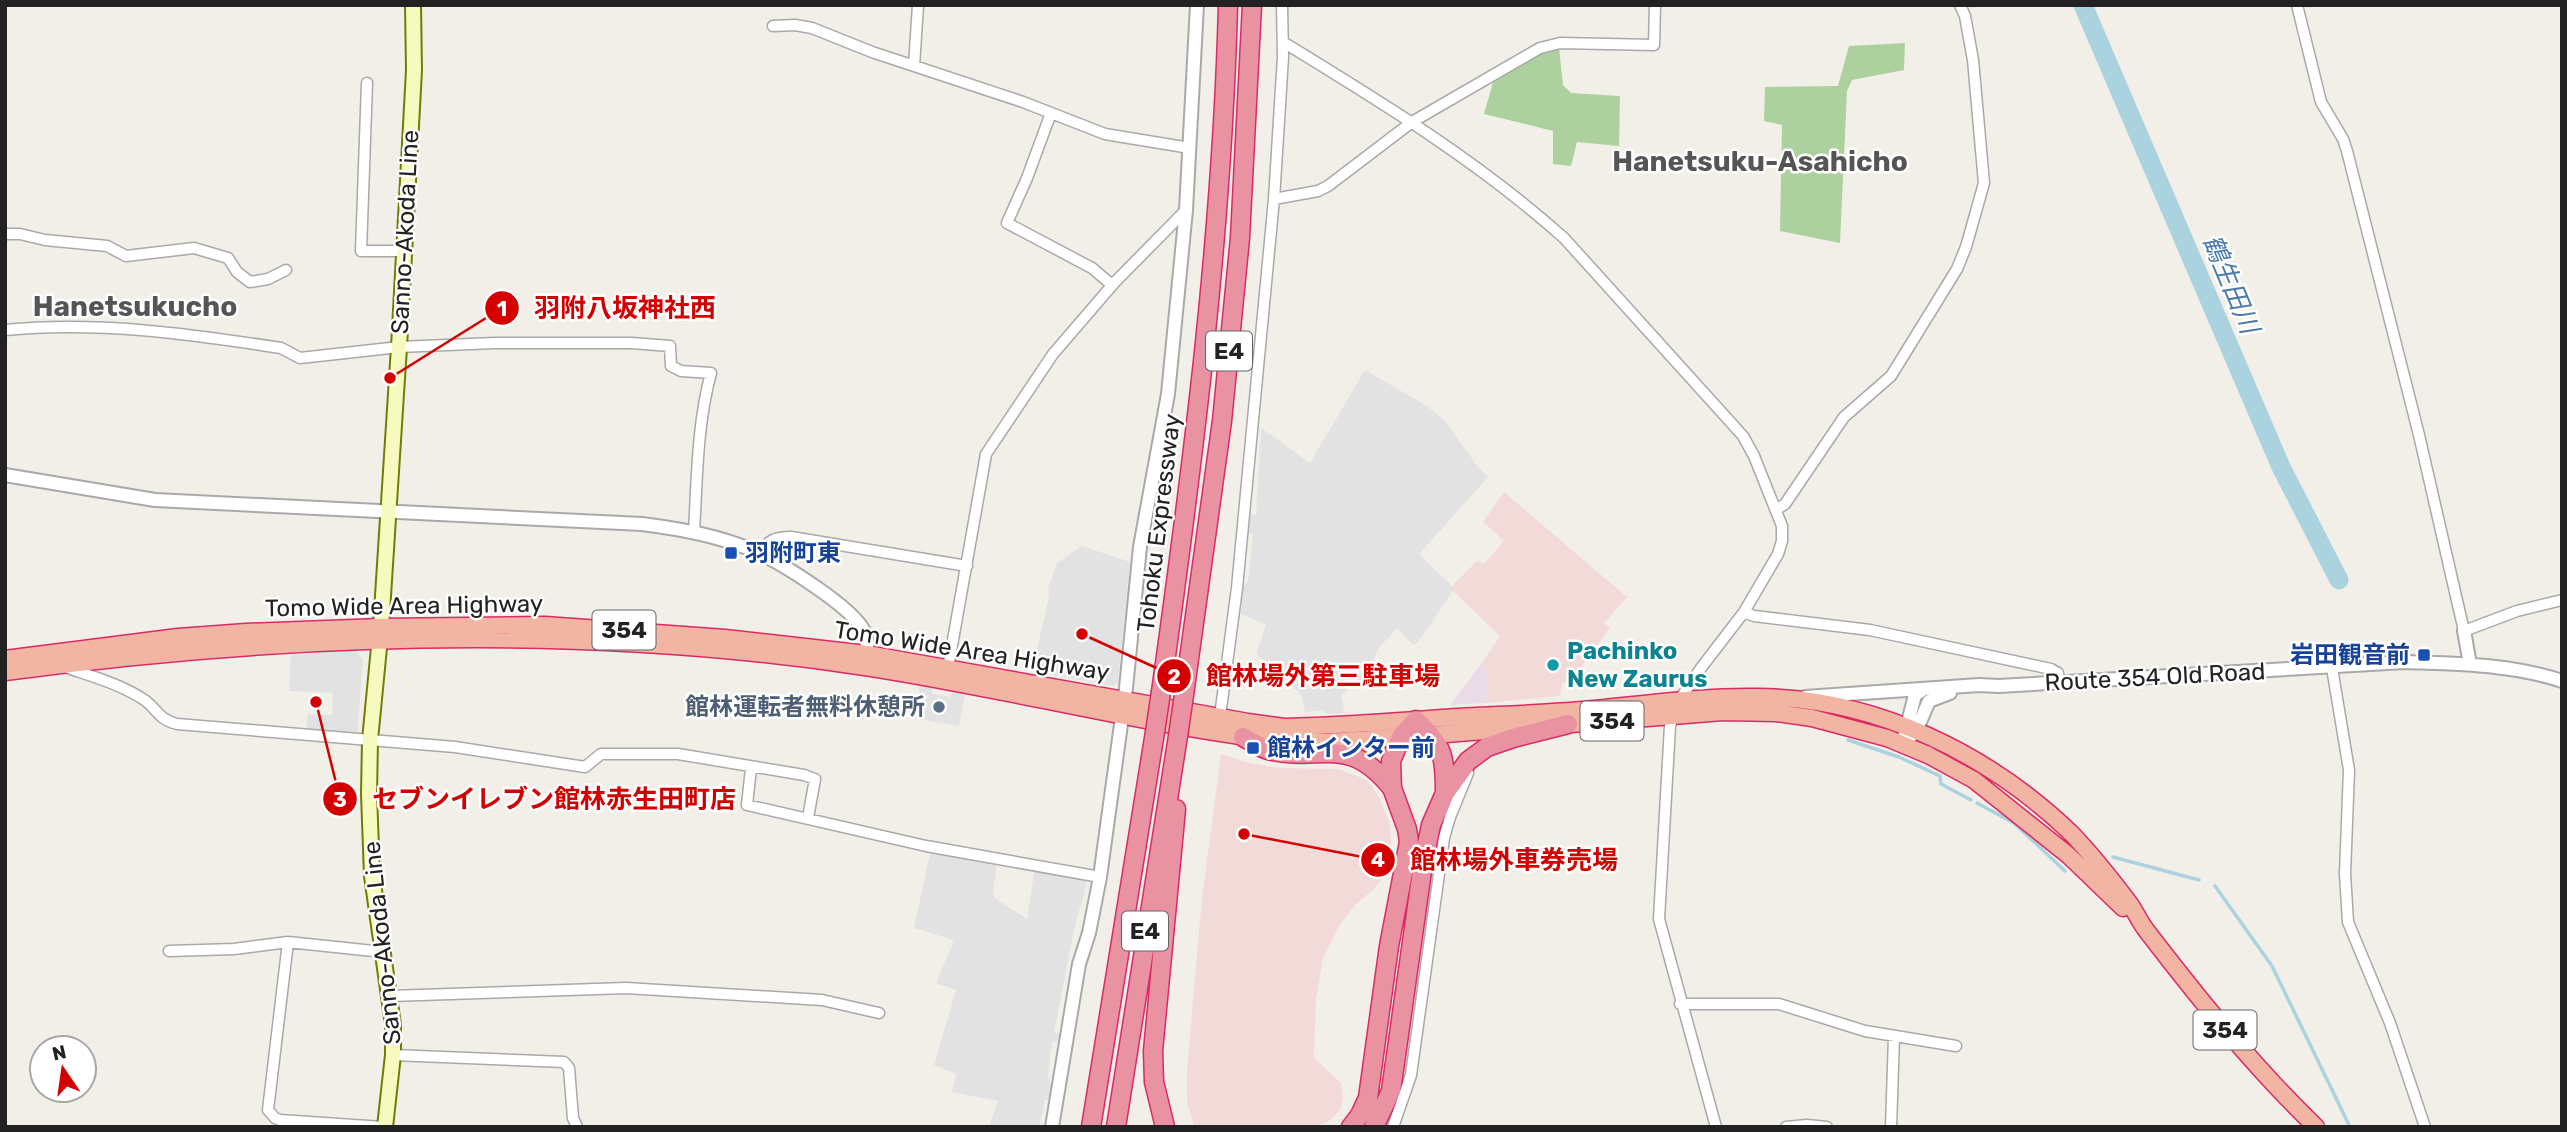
<svg xmlns="http://www.w3.org/2000/svg" width="2567" height="1132" viewBox="0 0 2567 1132" font-family="Rubik,'Noto Sans JP',sans-serif">
  <style>
    .commercial { fill: #f2dad9 }
    .industrial { fill: #ebdbe8 }
    .forest { fill: #add19e }
    .parking { fill: #e2e2e2 }
    .lines { fill: none; stroke-linecap: round; stroke-linejoin: round }
    .stream { stroke: #aad3df; stroke-width: 3.5 }
    .river { stroke: #aad3df; stroke-width: 19 }
    .minor-casing { stroke: #a9a9a9; stroke-width: 13 }
    .tertiary-casing { stroke: #a9a9a9; stroke-width: 16 }
    .secondary-casing { stroke: #707d05; stroke-width: 18 }
    .trunk-casing { stroke: #dc2a67; stroke-width: 19 }
    .motorway-casing { stroke: #dc2a67; stroke-width: 21 }
    .minor { stroke: #fff; stroke-width: 10 }
    .tertiary { stroke: #fff; stroke-width: 12 }
    .secondary { stroke: #f7fabf; stroke-width: 14 }
    .trunk { stroke: #f2b4a3; stroke-width: 16 }
    .motorway { stroke: #e892a2; stroke-width: 18 }
    .motorway-bridge-casing { stroke: #dc2a67; stroke-width: 21; stroke-linecap: butt }
    .motorway-bridge { stroke: #e892a2; stroke-width: 18 }
    .transit-dot { fill: #1a4fb4; stroke: #fff; stroke-width: 2.5 }
    .culture-dot { fill: #0f9aa8; stroke: #fff; stroke-width: 2.5 }
    .service-dot { fill: #5c6f8a; stroke: #fff; stroke-width: 2.5 }
    .labels { text-anchor: middle; stroke-width: 5; stroke-linejoin: round; paint-order: stroke }
    .shield { fill: #fff; stroke: #646464; stroke-width: 2 }
    .shield-label { font-size: 23px; font-weight: bold; fill: #222 }
    .street-label { font-size: 24px; fill: #222; stroke: #fff }
    .transit-label { font-size: 24px; font-weight: bold; fill: #164399; stroke: #fff; text-anchor: start }
    .culture-label { font-size: 24px; font-weight: bold; fill: #0d838f; stroke: #fff; text-anchor: start }
    .service-label { font-size: 24px; font-weight: bold; fill: #4e5e75; stroke: #fff; text-anchor: end }
    .water-label { font-size: 26px; font-style: italic; fill: #4a7aab; stroke: #fff }
    .quarter-label { font-size: 28px; font-weight: bold; fill: #555; stroke: #fff }
    .leader { fill: none; stroke: #d40000; stroke-width: 2.5 }
    .callout-dot { fill: #d40000; stroke: #fff; stroke-width: 2.5 }
    .mark-label { font-size: 21px; text-anchor: middle; font-weight: bold; fill: #fff }
    .callout-label { font-size: 26px; text-anchor: middle; font-weight: bold; fill: #d40000; stroke: #fff; stroke-width: 5; stroke-linejoin: round; paint-order: stroke }
  </style>
  <rect width="100%" height="100%" fill="#f2efe9"/>
  <path class="commercial" d="M 1504,492 L 1627,597 L 1604,623 L 1610,628 L 1570,682 L 1563,682 L 1560,696 L 1486,703 L 1488,669 L 1482,663 L 1500,636 L 1453,591 L 1452,586 L 1478,560 L 1484,564 L 1504,541 L 1483,522 Z
    M 1221,754 L 1245,762 L 1277,768 L 1338,769 L 1367,780 L 1379,797 L 1390,824 L 1391,843 L 1386,873 L 1374,889 L 1356,904 L 1341,923 L 1323,958 L 1316,999 L 1314,1058 L 1341,1083 L 1343,1097 L 1341,1109 L 1329,1121 L 1316,1127 L 1195,1127 L 1192,1119 L 1187,1101 L 1187,1069 L 1202,898 Z"/>
  <path class="industrial" d="M 1482,663 L 1488,669 L 1486,703 L 1450,705 Z"/>
  <path class="forest" d="M 1905,43 L 1904,70 L 1852,80 L 1847,91 L 1840,243 L 1780,231 L 1782,125 L 1764,121 L 1765,87 L 1838,86 L 1849,46 Z
    M 1559,48 L 1563,85 L 1571,93 L 1620,96 L 1619,146 L 1577,142 L 1571,166 L 1553,164 L 1553,131 L 1484,114 L 1494,79 L 1542,52 Z"/>
  <path class="parking" d="M 1365,370 L 1427,406 L 1445,421 L 1478,467 L 1488,477 L 1419,554 L 1452,586 L 1453,591 L 1418,642 L 1413,645 L 1397,628 L 1379,648 L 1368,672 L 1368,683 L 1350,687 L 1341,696 L 1345,713 L 1327,714 L 1322,710 L 1305,712 L 1302,695 L 1256,654 L 1266,625 L 1241,614 L 1243,584 L 1248,582 L 1253,534 L 1246,533 L 1248,514 L 1256,515 L 1261,428 L 1310,463 Z
    M 1082,546 L 1130,562 L 1118,682 L 1113,686 L 1032,671 L 1049,597 L 1048,588 L 1057,563 Z
    M 355,650 L 363,659 L 357,736 L 306,731 L 308,714 L 332,715 L 333,693 L 289,691 L 291,652 Z
    M 920,686 L 932,688 L 932,694 L 951,697 L 952,692 L 965,694 L 959,726 L 914,718 Z
    M 930,854 L 997,862 L 993,893 L 995,898 L 1027,919 L 1035,868 L 1087,878 L 1084,896 L 1076,920 L 1054,1032 L 1061,1034 L 1059,1041 L 1052,1042 L 1048,1076 L 1051,1083 L 1049,1100 L 1045,1100 L 1039,1127 L 989,1127 L 998,1101 L 952,1092 L 956,1074 L 934,1065 L 956,990 L 936,983 L 954,940 L 914,928 Z"/>
  <g class="lines">
    <path class="stream" d="M 1848,740 L 1899,757 L 1940,776 L 1941,784 L 1971,800
      M 1977,803 L 2014,823 L 2065,871
      M 2113,857 L 2199,880
      M 2215,886 L 2272,966 L 2350,1127"/>
    <path class="river" d="M 2083,5 L 2281,467 L 2339,580"/>
    <g class="minor-casing">
      <path id="minor" d="M 2297,5 L 2321,102 L 2343,139 L 2347,151 L 2419,435 L 2464,631 L 2517,611 L 2562,600
        M 773,26 L 795,25 L 812,28 L 872,52 L 1023,102 L 1105,134 L 1190,148
        M 1283,42 C 1381,102 1478,161 1564,238 L 1743,436 L 1754,456 L 1782,526 L 1782,541 L 1778,554 L 1744,612 L 1701,668 L 1678,702 L 1670,726 L 1659,919 L 1716,1127
        M 914,66 L 918,5
        M 367,83 L 361,251 L 404,251
        M 1051,113 L 1027,178 L 1007,223 L 1092,268 L 1112,285
        M 1274,199 L 1318,191 L 1328,186 L 1412,122 L 1540,48 L 1560,43 L 1654,45 L 1655,5
        M 5,234 L 20,234 L 45,240 L 107,246 L 126,256 L 194,248 L 228,258 L 237,272 L 250,282 L 268,279 L 286,270
        M 5,330 C 98,321 190,334 281,348 L 300,358 L 399,347 L 495,343 L 632,343 L 670,346 L 671,366 L 681,371 L 711,373 C 697,424 697,480 694,532
        M 1777,509 L 1785,504 L 1844,417 L 1891,376 L 1957,269 L 1966,247 L 1984,183 L 1973,60 L 1965,16 L 1960,5
        M 758,553 C 769,540 775,537 791,537 L 967,566
        M 1744,612 L 1754,616 L 1870,630 L 2051,669 L 2058,673 L 2059,682
        M 68,668 C 94,677 123,685 146,701 C 158,711 160,720 177,724 L 455,747 L 585,767 L 601,754 L 678,754 L 804,775 L 815,779 L 808,818
        M 948,668 L 986,454 L 1053,354 L 1115,282 L 1186,210
        M 2332,668 L 2349,770 L 2345,874 L 2348,922 L 2390,1023 L 2425,1127
        M 1220,716 L 1237,588 L 1274,199 L 1283,57 L 1282,5
        M 751,768 L 747,805 L 926,846 L 1100,877
        M 288,942 L 268,1110 L 275,1118 L 280,1120 L 383,1127
        M 169,951 L 234,949 L 288,942 L 383,952
        M 390,996 L 626,988 L 822,1000 L 879,1013
        M 1680,1004 L 1779,1004 L 1865,1031 L 1956,1046
        M 393,1055 L 564,1062 L 569,1068 L 573,1118 L 577,1127
        M 1393,1127 L 1411,1075 L 1444,838 L 1450,817 L 1468,773
        M 1786,1127 L 1807,1125 L 1827,1127
        M 1891,1127 L 1894,1037"/>
    </g>
    <g class="tertiary-casing">
      <path id="tertiary" d="M 5,475 L 155,500 L 642,524 C 681,529 720,536 757,552 C 783,564 852,607 864,631 C 869,641 867,653 865,663
        M 2464,631 L 2470,664
        M 1805,697 L 1979,685 L 1999,686 L 2405,662 C 2458,664 2512,664 2562,681
        M 1905,734 L 1915,695 L 1924,689
        M 1911,736 L 1916,731 L 1929,701 L 1950,693
        M 1052,1127 L 1079,964 L 1089,933 L 1100,877 L 1126,688 L 1140,547 L 1168,394 L 1186,210 L 1197,5"/>
    </g>
    <g class="secondary-casing">
      <path id="secondary" d="M 385,1127 L 393,1055 L 393,1025 L 372,876 L 369,794 L 370,740 L 381,627 L 399,347 L 414,70 L 413,5"/>
    </g>
    <g class="trunk-casing">
      <path id="trunk" d="M 5,659 L 178,637 L 246,632 L 381,627 L 545,625 L 725,638 L 867,654 L 1248,722 L 1285,727 C 1337,726 1390,722 1442,718 C 1489,715 1535,714 1582,710 C 1640,705 1699,696 1757,697 C 1875,698 1988,753 2072,834 C 2093,856 2112,880 2130,904 C 2136,913 2140,922 2146,930 C 2199,999 2253,1066 2316,1127
        M 5,672 C 290,634 580,624 865,667 C 1003,688 1139,724 1277,741 L 1328,742 L 1433,735 L 1723,712 L 1776,713 L 1812,718 L 1887,738 L 1928,755 L 1974,780 L 2068,855 L 2123,908"/>
    </g>
    <g class="motorway-casing">
      <path id="motorway" d="M 1161,692 C 1193,463 1222,236 1228,5
        M 1184,695 L 1222,421 L 1240,238 L 1252,5
        M 1243,737 C 1251,741 1259,747 1268,750 C 1324,763 1347,733 1392,788
        M 1091,1127 L 1155,732
        M 1116,1127 L 1178,736
        M 1165,1127 L 1154,1082 L 1153,1051 L 1176,809
        M 1351,1127 L 1360,1115 L 1368,1098 L 1389,946 L 1409,842 L 1407,829 L 1392,788 L 1391,761 L 1401,737 L 1416,720 C 1444,746 1445,757 1445,793
        M 1374,1127 L 1391,1091 L 1423,864 L 1431,825 L 1445,793 L 1468,761 L 1487,747 L 1513,738 L 1568,724"/>
    </g>
    <use href="#minor" class="minor"/>
    <use href="#tertiary" class="tertiary"/>
    <use href="#secondary" class="secondary"/>
    <use href="#trunk" class="trunk"/>
    <use href="#motorway" class="motorway"/>
    <g class="motorway-bridge-casing">
      <path id="motorway-bridge" d="M 1155,732 L 1161,692
        M 1178,736 L 1184,695"/>
    </g>
    <use href="#motorway-bridge" class="motorway-bridge"/>
  </g>
  <g class="transit-dot">
    <rect x="724" y="546" width="14" height="14" rx="3.5"/>
    <rect x="2417" y="648" width="14" height="14" rx="3.5"/>
    <rect x="1246" y="741" width="14" height="14" rx="3.5"/>
  </g>
  <circle class="culture-dot" cx="1553" cy="665" r="7"/>
  <circle class="service-dot" cx="939" cy="707" r="7"/>
  <g class="labels">
    <g class="shield">
      <rect x="1206" y="331.5" width="46" height="39" rx="5"/>
      <rect x="592.5" y="610.5" width="63" height="39" rx="5"/>
      <rect x="1580.5" y="701.5" width="63" height="39" rx="5"/>
      <rect x="1122" y="911.5" width="46" height="39" rx="5"/>
      <rect x="2193.5" y="1010.5" width="63" height="39" rx="5"/>
    </g>
    <g class="shield-label">
      <text x="1229" y="359">E4</text>
      <text x="624" y="638">354</text>
      <text x="1612" y="729">354</text>
      <text x="1145" y="939">E4</text>
      <text x="2225" y="1038">354</text>
    </g>
    <g class="street-label">
      <text transform="translate(405 232) rotate(-87)" y="8">Sanno-Akoda Line</text>
      <text transform="translate(1159 523) rotate(-83)" y="8">Tohoku Expressway</text>
      <text transform="translate(404 606) rotate(-1)" y="8">Tomo Wide Area Highway</text>
      <text transform="translate(972 651) rotate(9)" y="8">Tomo Wide Area Highway</text>
      <text transform="translate(2155 677) rotate(-3)" y="8">Route 354 Old Road</text>
      <text transform="translate(382 943) rotate(-96)" y="8">Sanno-Akoda Line</text>
    </g>
    <g class="transit-label">
      <text x="745" y="561">羽附町東</text>
      <text x="2410" y="663" text-anchor="end">岩田観音前</text>
      <text x="1267" y="756">館林インター前</text>
    </g>
    <g class="culture-label">
      <text x="1567" y="659">Pachinko<tspan x="1567" dy="28">New Zaurus</tspan></text>
    </g>
    <g class="service-label">
      <text x="925" y="715">館林運転者無料休憩所</text>
    </g>
    <g class="water-label">
      <text transform="translate(2231 284) rotate(67)" y="9">鶴生田川</text>
    </g>
    <g class="quarter-label">
      <text x="1760" y="171">Hanetsuku-Asahicho</text>
      <text x="135" y="316">Hanetsukucho</text>
    </g>
  </g>
  <path class="leader" d="M390 378L502 308M1082 634L1174 676M316 702L340 799M1244 834L1378 860"/>
  <g class="callout-dot">
    <circle cx="390" cy="378" r="7"/>
    <circle cx="1082" cy="634" r="7"/>
    <circle cx="316" cy="702" r="7"/>
    <circle cx="1244" cy="834" r="7"/>
    <circle cx="502" cy="308" r="18"/>
    <circle cx="1174" cy="676" r="18"/>
    <circle cx="340" cy="799" r="18"/>
    <circle cx="1378" cy="860" r="18"/>
  </g>
  <g class="mark-label">
    <text x="502" y="316">1</text>
    <text x="1174" y="684">2</text>
    <text x="340" y="807">3</text>
    <text x="1378" y="867">4</text>
  </g>
  <g class="callout-label">
    <text x="625" y="317">羽附八坂神社西</text>
    <text x="1323" y="685">館林場外第三駐車場</text>
    <text x="554" y="808">セブンイレブン館林赤生田町店</text>
    <text x="1514" y="869">館林場外車券売場</text>
  </g>
  <rect width="2567" height="1132" fill="none" stroke="#222222" stroke-width="14"/>
  <g transform="translate(63 1069) rotate(347)"><circle r="33" fill="#ffffff" stroke="#a7a7a7" stroke-width="2"/>
  <path d="M0-5L12 26L0 18L-12 26Z" fill="#d40000"/>
  <text y="-10" font-size="19" font-weight="bold" text-anchor="middle" fill="#222222">N</text>
  </g>
</svg>
